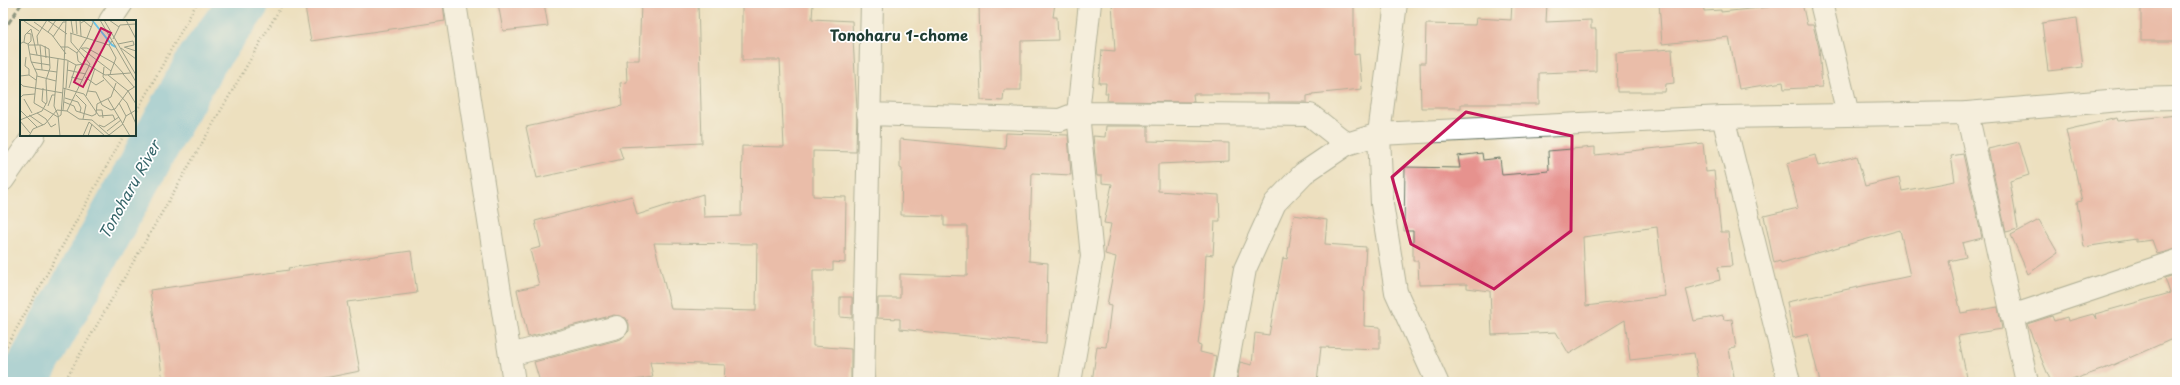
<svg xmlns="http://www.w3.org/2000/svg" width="2180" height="385" viewBox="0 0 2180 385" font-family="'Playpen Sans',sans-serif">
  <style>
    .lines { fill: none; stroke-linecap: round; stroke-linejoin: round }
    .river { stroke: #69c1e6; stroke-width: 50 }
    .building { fill: #e6928e; fill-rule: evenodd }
    .street-casing { stroke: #677665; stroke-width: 24 }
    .secondary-casing { stroke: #677665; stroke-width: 24 }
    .highway-casing { stroke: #677665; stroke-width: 24 }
    .path { stroke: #677665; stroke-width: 2.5; stroke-dasharray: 1 3; stroke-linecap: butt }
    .street { stroke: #fff; stroke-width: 22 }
    .secondary { stroke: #fff; stroke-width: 22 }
    .highway { stroke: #fff; stroke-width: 22 }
    .rail { stroke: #1f3d34; stroke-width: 3; stroke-dasharray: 6 3; stroke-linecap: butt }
    .marked { fill: none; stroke: #c2185b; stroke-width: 3; stroke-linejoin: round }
    .labels { text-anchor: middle; stroke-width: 3.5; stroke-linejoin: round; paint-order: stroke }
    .neighbourhood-label { font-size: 15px; font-weight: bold; fill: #1f3d34; stroke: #fff }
    .water-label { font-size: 15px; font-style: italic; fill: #356569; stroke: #fff }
    .inset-river { fill: none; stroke: #69c1e6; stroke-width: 2 }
    .inset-road { fill: none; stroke: #9b9f87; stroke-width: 1 }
    .view { fill: #c2185b; fill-opacity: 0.15; stroke: #c2185b; stroke-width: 2 }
    .inset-edge { fill: none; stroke: #1f3d34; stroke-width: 2 }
  </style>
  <rect width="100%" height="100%" fill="#fff"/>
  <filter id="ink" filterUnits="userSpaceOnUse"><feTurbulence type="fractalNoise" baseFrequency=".025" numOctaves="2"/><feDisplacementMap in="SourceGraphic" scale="8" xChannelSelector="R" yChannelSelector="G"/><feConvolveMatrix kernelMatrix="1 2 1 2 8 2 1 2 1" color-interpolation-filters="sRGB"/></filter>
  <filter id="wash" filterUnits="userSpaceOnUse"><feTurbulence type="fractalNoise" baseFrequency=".012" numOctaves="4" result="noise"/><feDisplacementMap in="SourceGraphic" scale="16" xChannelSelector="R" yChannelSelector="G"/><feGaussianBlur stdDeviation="0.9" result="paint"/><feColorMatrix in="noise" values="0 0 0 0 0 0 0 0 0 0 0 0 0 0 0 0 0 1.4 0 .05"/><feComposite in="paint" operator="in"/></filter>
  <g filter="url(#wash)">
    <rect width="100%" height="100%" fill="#ede0bf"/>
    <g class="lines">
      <path class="river" d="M 23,382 L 202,60 L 244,3"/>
    </g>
    <g id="blocks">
      <path class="building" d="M 334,3 L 443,3 L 445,21 L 311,41 L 305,7 Z
        M 498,3 L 544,3 L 548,26 L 503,31 Z
        M 641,3 L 698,3 L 702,143 L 619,147 L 623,159 L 537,178 L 526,127 L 622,106 L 620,83 L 627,82 L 626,60 L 639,60 Z
        M 742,3 L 813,3 L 812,19 L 852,21 L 857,109 L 856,152 L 813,151 L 813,196 L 846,197 L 845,263 L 833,262 L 833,270 L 813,270 L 813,346 L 851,349 L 851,382 L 724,382 L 725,365 L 650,362 L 653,377 L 624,382 L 540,382 L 534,362 L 621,339 L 629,331 L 629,324 L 626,318 L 614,315 L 528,337 L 517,290 L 539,285 L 530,250 L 541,247 L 535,221 L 632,196 L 637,215 L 703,194 L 704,217 L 741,216 L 742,146 L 784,147 L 780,60 L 742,60 ZM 654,243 L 757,244 L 756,311 L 671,309 Z
        M 979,3 L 1055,3 L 1053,17 L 1057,17 L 1058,40 L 1021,41 L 1021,90 L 1004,90 L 1003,101 L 981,100 Z
        M 1112,3 L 1354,3 L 1354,55 L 1359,54 L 1362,89 L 1312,94 L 1312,95 L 1307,96 L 1307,102 L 1268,102 L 1268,94 L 1193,94 L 1194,102 L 1107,101 L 1108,93 L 1105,93 L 1106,83 L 1099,83 L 1102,50 L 1115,51 Z
        M 1512,3 L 1547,3 L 1546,22 L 1591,20 L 1591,29 L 1596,29 L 1596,71 L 1539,73 L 1539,104 L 1461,104 L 1461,108 L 1421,108 L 1420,63 L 1425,63 L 1426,24 L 1475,25 L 1476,18 L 1511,20 Z
        M 1659,3 L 1703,3 L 1704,11 L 1721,10 L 1721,12 L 1769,7 L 1769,3 L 1802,3 L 1807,25 L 1813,25 L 1819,48 L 1822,87 L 1784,89 L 1783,82 L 1739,89 L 1729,37 L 1662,44 Z
        M 2141,3 L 2177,3 L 2177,41 L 2141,41 Z
        M 2077,18 L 2083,67 L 2048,71 L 2042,23 Z
        M 1672,49 L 1674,83 L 1666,84 L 1665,92 L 1617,92 L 1616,53 Z
        M 2177,115 L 2177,249 L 2157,254 L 2152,240 L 2136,242 L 2136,239 L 2084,247 L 2077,202 L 2082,201 L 2066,130 L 2117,118 L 2118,121 Z
        M 1106,126 L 1148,126 L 1148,141 L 1229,143 L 1229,161 L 1158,164 L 1158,191 L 1219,195 L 1220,221 L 1215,221 L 1213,255 L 1206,254 L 1204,296 L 1198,345 L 1201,346 L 1200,352 L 1216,356 L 1212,382 L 1092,382 L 1097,346 L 1106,347 L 1111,306 L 1107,305 L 1116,257 L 1105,254 L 1111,224 L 1104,223 L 1112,184 L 1102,183 L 1102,176 L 1097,176 L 1093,136 L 1105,137 Z
        M 1006,133 L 1068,135 L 1071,175 L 1032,173 L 1029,261 L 1048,263 L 1046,344 L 900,329 L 900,319 L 877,318 L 878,298 L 900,298 L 900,274 L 967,276 L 967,226 L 944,226 L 944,216 L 901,215 L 902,169 L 900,168 L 900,139 L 1005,149 Z
        M 2019,142 L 2029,175 L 2010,181 L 2018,229 L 2006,232 L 1988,149 Z
        M 1703,143 L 1706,172 L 1714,171 L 1721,232 L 1728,232 L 1732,266 L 1718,267 L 1720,280 L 1686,289 L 1694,321 L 1723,315 L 1724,320 L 1732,319 L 1736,348 L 1729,349 L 1735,382 L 1699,382 L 1694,353 L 1630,360 L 1625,320 L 1569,354 L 1556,332 L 1492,335 L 1490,291 L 1467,288 L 1467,284 L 1419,285 L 1418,261 L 1413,261 L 1413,231 L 1404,231 L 1405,167 L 1460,168 L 1458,156 L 1482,153 L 1483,160 L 1500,158 L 1502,175 L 1549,171 L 1548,151 L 1595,147 L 1595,155 ZM 1657,227 L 1665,296 L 1586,306 L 1583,237 Z
        M 1963,154 L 1982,238 L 1962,243 L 1966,257 L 1949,261 L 1961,313 L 1998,307 L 2002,329 L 1958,336 L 1968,382 L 1820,382 L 1808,334 L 1793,338 L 1787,302 L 1910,276 L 1900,230 L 1781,263 L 1780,261 L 1774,263 L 1764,216 L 1798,208 L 1787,163 L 1815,155 L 1818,166 L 1857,156 L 1865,186 L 1899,178 L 1902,191 L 1955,181 L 1951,156 Z
        M 1294,215 L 1327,220 L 1325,244 L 1366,247 L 1363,291 L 1365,292 L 1364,326 L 1380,327 L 1380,349 L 1321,347 L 1317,382 L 1288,379 L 1288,382 L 1237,382 L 1240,362 L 1252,365 L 1255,333 L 1269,335 L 1283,258 L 1287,259 Z
        M 2039,220 L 2058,253 L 2028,274 L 2011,235 Z
        M 411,251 L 417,293 L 347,302 L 360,371 L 305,382 L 163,382 L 150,290 L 289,270 L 288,268 Z
        M 2177,274 L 2177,337 L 2104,369 L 2066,382 L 2051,382 L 2027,324 L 2052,316 L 2054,321 L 2067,317 L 2068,321 L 2093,314 L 2096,319 L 2095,314 L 2170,293 L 2165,278 Z
        M 840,297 L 852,297 L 852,318 L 840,317 Z"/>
    </g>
  </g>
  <g filter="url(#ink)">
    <use href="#blocks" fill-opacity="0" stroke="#677665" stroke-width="1"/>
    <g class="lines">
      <g class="street-casing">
        <path id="street" d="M 455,3 L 514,382
          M 1821,3 L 1848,114
          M 1967,113 L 2027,382
          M 868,114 L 1060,120 L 1078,113 L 1310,115 L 1347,144
          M 1723,117 L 1789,382
          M 2012,316 L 2177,261
          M 510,355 L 617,327
          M 863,382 L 872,3
          M 1070,382 L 1092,257 L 1078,113 L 1090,3"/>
      </g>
      <g class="secondary-casing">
        <path id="secondary" d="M 1396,3 L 1379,134 L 1382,204 L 1396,292 L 1437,382
          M 1224,382 L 1245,269 L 1275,203 L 1304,173 L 1347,144 L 1379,134 L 1723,117 L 1967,113 L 2132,99 L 2177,98"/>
      </g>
      <g class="highway-casing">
        <path id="highway" d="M 110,21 L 122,3
          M 3,180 L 34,135"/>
      </g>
      <path class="path" d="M 135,114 L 197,3
        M 3,353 L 124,135
        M 64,382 L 283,3"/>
      <use href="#street" class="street"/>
      <use href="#secondary" class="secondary"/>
      <use href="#highway" class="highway"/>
      <path class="rail" d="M 3,31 L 22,3"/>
    </g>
  </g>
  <path d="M0 0H2180V385H0ZM 1466,112 L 1572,136 L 1571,231 L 1494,289 L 1411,244 L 1392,177 Z" fill="#ede0bf" fill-opacity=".55" fill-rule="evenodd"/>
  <path class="marked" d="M 1466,112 L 1572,136 L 1571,231 L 1494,289 L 1411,244 L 1392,177 Z"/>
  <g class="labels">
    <g class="neighbourhood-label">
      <text x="899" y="41">Tonoharu 1-chome</text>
    </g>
    <g class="water-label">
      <text transform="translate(130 190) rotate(-61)" y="5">Tonoharu River</text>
    </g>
  </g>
  <g transform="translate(20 20)">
    <rect width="116" height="116" fill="#ede0bf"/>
    <path class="inset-river" d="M 72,0 L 92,25 L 96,27"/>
    <path class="inset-road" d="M 27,0 L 47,14M 51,0 L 53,13M 56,0 L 57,14M 60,0 L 61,16M 80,0 L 116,62M 84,0 L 116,55M 89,0 L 99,7M 106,0 L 116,19M 4,1 L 19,11M 14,2 L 32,15 L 46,34M 61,3 L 64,1 L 71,7M 28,12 L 36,0M 7,13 L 11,14 L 11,21 L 8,24M 50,13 L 89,25 L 92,21M 33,17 L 43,2 L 46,2M 93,19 L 100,5 L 116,4M 4,22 L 5,15 L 11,9 L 17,35M 0,24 L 3,22 L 8,24 L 11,41 L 17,54 L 14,83 L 38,97M 98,24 L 113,21 L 114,25 L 105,27M 18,25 L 17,16 L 27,0M 20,25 L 22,50M 89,25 L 96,38 L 91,51M 25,26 L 26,38M 41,27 L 48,27 L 57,33 L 67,18 L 74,0M 104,27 L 116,31M 61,28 L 91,51 L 90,55M 62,28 L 67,28 L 94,43 L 104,54M 101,28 L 116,39M 57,33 L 58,41 L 62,44M 10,34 L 47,40 L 56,45 L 66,44 L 85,55 L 110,53M 6,37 L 5,46 L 9,49 L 9,55M 38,39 L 34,86 L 38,95 L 40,116M 11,42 L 30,45M 84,47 L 83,57 L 107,83 L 116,104M 15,49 L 37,52M 47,50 L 66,54M 103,54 L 114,67M 88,55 L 108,71 L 116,84M 0,56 L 9,55 L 16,60M 17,56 L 36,61M 51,57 L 63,60M 65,57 L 76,65 L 84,60M 0,63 L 3,66 L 43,73M 23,68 L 22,81 L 26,84M 43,68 L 64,74 L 79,96 L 93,95 L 95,100M 46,68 L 48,41M 49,68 L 56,45M 68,71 L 76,72 L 82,85 L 91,90 L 95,89M 56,75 L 66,85 L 63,99M 66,76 L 75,48M 0,78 L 3,75 L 15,74M 45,78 L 58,82 L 61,88 L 60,92M 4,79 L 12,93M 88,79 L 110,116M 44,82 L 54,86 L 56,91M 99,83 L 106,96M 28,86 L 32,75 L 35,75M 95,89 L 108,71 L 116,66M 0,90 L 17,107M 43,90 L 45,68M 76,90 L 82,90 L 83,98M 47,91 L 70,44 L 51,22 L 51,13M 56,91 L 72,96 L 76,94M 17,93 L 26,99 L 31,107 L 36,104M 76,94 L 77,84 L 91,77 L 96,63M 9,95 L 23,105M 38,97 L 41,95 L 43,68 L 46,0M 0,100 L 22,91 L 27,82 L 26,60 L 30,48 L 29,29 L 21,25 L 8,25M 0,101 L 10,113M 69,102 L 85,116M 103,103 L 106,96 L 116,90M 79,105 L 84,107 L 99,97M 87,111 L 101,100M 89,115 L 103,104M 9,116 L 13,109 L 25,104 L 37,90 L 47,91 L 59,99 L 72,100 L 90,116M 63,116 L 69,102M 68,116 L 72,104"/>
    <path class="view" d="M 81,8 L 91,13 L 63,67 L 54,62 Z"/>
    <rect width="116" height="116" class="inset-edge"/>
  </g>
  <rect width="2180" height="385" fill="none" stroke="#fff" stroke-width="16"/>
</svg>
